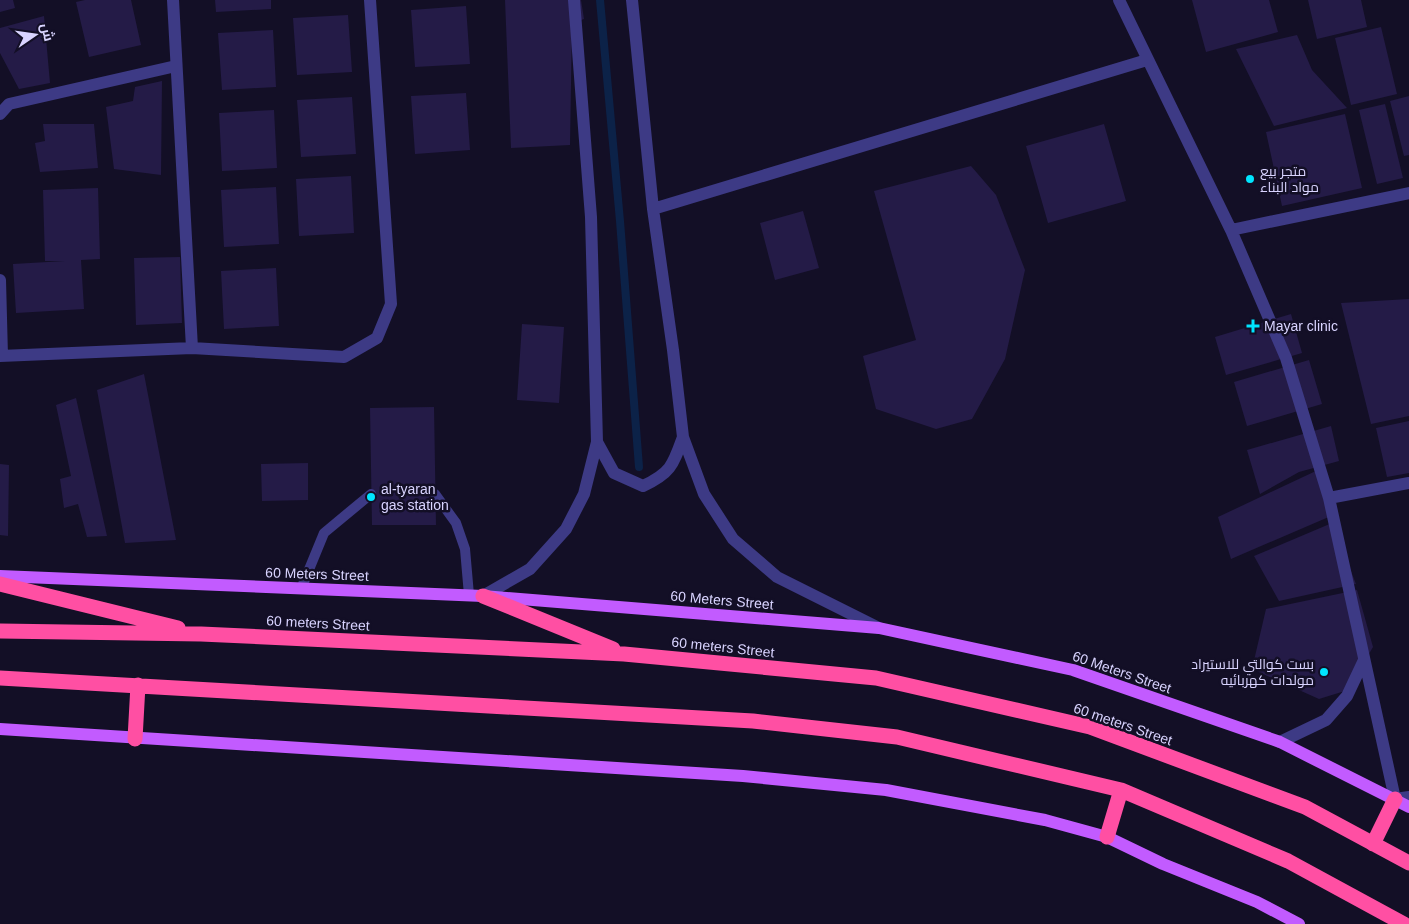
<svg xmlns="http://www.w3.org/2000/svg" width="1409" height="924" viewBox="0 0 1409 924" font-family="Helvetica,Cairo,sans-serif">
  <style>
    .lines { fill: none; stroke-linecap: round; stroke-linejoin: round }
    .stream { stroke: #0c2248; stroke-width: 8 }
    .building { fill: #241b47 }
    .lane { stroke: #3d3a85; stroke-width: 10 }
    .street { stroke: #3d3a85; stroke-width: 12 }
    .primary { stroke: #c25bff; stroke-width: 12 }
    .highway { stroke: #ff4fa3; stroke-width: 15 }
    .poi-dot { fill: #00e5ff; stroke: #130f26; stroke-width: 2 }
    .labels { text-anchor: middle; stroke-width: 5; stroke-linejoin: round; paint-order: stroke }
    .poi-label { font-size: 14px; fill: #d9d4ff; stroke: #130f26; text-anchor: start }
    .street-label { font-size: 14px; fill: #d9d4ff; stroke: #130f26 }
  </style>
  <rect width="100%" height="100%" fill="#130f26"/>
  <g class="lines">
    <path class="stream" d="M 600,0 L 620,221 L 639,467"/>
  </g>
  <path class="building" d="M 0,0 L 13,0 L 15,8 L 0,12 Z
    M 85,0 L 131,0 L 141,45 L 89,57 L 76,2 Z
    M 215,0 L 271,0 L 271,9 L 216,12 Z
    M 505,0 L 581,0 L 584,19 L 572,23 L 570,145 L 511,148 Z
    M 1192,0 L 1269,0 L 1278,32 L 1206,52 Z
    M 1308,0 L 1361,0 L 1367,27 L 1317,39 Z
    M 466,6 L 470,64 L 415,67 L 411,10 Z
    M 348,15 L 352,72 L 297,75 L 293,18 Z
    M 44,16 L 50,83 L 19,89 L 0,53 L 0,28 Z
    M 1381,27 L 1397,94 L 1351,105 L 1335,38 Z
    M 273,30 L 276,87 L 222,90 L 218,33 Z
    M 1297,35 L 1312,70 L 1347,108 L 1274,126 L 1236,49 Z
    M 162,81 L 161,175 L 114,169 L 106,107 L 133,101 L 135,87 Z
    M 466,93 L 470,150 L 415,154 L 411,96 Z
    M 1409,96 L 1409,155 L 1404,156 L 1390,101 Z
    M 352,97 L 356,154 L 301,157 L 297,100 Z
    M 1385,104 L 1403,178 L 1377,184 L 1359,110 Z
    M 274,110 L 277,168 L 222,171 L 219,113 Z
    M 1345,114 L 1362,188 L 1282,206 L 1266,132 Z
    M 43,124 L 94,124 L 98,168 L 40,172 L 35,143 L 45,141 Z
    M 1104,124 L 1126,201 L 1048,223 L 1026,146 Z
    M 971,166 L 996,195 L 1025,270 L 1005,359 L 972,419 L 936,429 L 876,409 L 863,356 L 916,340 L 874,191 Z
    M 351,176 L 354,233 L 299,236 L 296,179 Z
    M 276,187 L 279,244 L 224,247 L 221,190 Z
    M 98,188 L 100,259 L 81,260 L 84,309 L 16,313 L 13,264 L 65,261 L 45,261 L 43,190 Z
    M 803,211 L 819,268 L 775,280 L 760,223 Z
    M 180,257 L 182,323 L 136,325 L 134,258 Z
    M 276,268 L 279,326 L 224,329 L 221,271 Z
    M 1409,299 L 1409,416 L 1371,424 L 1341,303 Z
    M 1291,314 L 1302,353 L 1226,375 L 1215,337 Z
    M 522,324 L 564,327 L 559,403 L 517,400 Z
    M 1309,360 L 1322,404 L 1247,426 L 1234,382 Z
    M 144,374 L 176,540 L 125,543 L 97,390 Z
    M 76,398 L 107,536 L 87,537 L 78,504 L 64,508 L 60,479 L 71,476 L 56,405 Z
    M 434,407 L 436,525 L 372,525 L 370,408 Z
    M 1409,421 L 1409,473 L 1387,477 L 1376,428 Z
    M 1331,426 L 1339,461 L 1299,472 L 1260,494 L 1247,450 Z
    M 308,463 L 308,500 L 262,501 L 261,464 Z
    M 0,464 L 9,465 L 8,536 L 0,535 Z
    M 1318,470 L 1331,516 L 1231,559 L 1218,517 Z
    M 1332,523 L 1356,584 L 1279,601 L 1254,556 Z
    M 1357,590 L 1373,647 L 1348,690 L 1319,699 L 1252,669 L 1266,609 Z"/>
  <g class="lines">
    <path class="lane" d="M 435,494 L 456,523 L 465,549 L 469,595
      M 301,589 L 324,533 L 371,494"/>
    <path class="street" d="M 173,0 L 192,348
      M 632,0 L 653,209 L 673,350 L 683,437 L 704,494 L 733,539 L 777,577 L 879,628
      M 1119,0 L 1231,230 L 1286,358 L 1329,498 L 1395,799 L 1409,797
      M 0,114 L 9,104 L 176,66
      M 653,209 L 1147,60
      M 1231,230 L 1409,193
      M 0,280 L 2,356
      M 0,356 L 192,348 L 344,357 L 377,338 L 391,304 L 370,0
      M 597,442 L 614,473 L 643,486 C 671,473 673,465 683,437
      M 1329,498 L 1409,483
      M 483,596 L 530,569 L 566,529 L 584,494 L 597,442 L 591,217 L 574,0
      M 1280,742 L 1326,720 L 1347,696 L 1364,660"/>
    <path class="primary" d="M 0,576 L 483,596 L 879,628 L 1073,670 L 1280,742 L 1409,807
      M 0,729 L 743,776 L 886,790 L 1045,820 L 1107,837 L 1163,864 L 1257,902 L 1299,924"/>
    <path class="highway" d="M 0,584 L 178,628
      M 483,596 L 613,649
      M 0,631 L 201,634 L 624,654 L 876,678 L 1090,727 L 1305,807 L 1409,863
      M 0,678 L 753,721 L 897,737 L 1121,790 L 1288,861 L 1404,924
      M 135,739 L 138,685
      M 1107,837 L 1121,790
      M 1373,844 L 1395,799"/>
  </g>
  <g class="poi-dot">
    <circle cx="1250" cy="179" r="5"/>
    <path d="M1250.5 318.5h5v5h5v5h-5v5h-5v-5h-5v-5h5z"/>
    <circle cx="371" cy="497" r="5"/>
    <circle cx="1324" cy="672" r="5"/>
  </g>
  <g class="labels">
    <g class="poi-label">
      <text x="1260" y="176">متجر بيع<tspan x="1260" dy="16">مواد البناء</tspan></text>
      <text x="1264" y="331">Mayar clinic</text>
      <text x="381" y="494">al-tyaran<tspan x="381" dy="16">gas station</tspan></text>
      <text x="1314" y="669" text-anchor="end">بست كوالتي للاستيراد<tspan x="1314" dy="16">مولدات كهربائيه</tspan></text>
    </g>
    <g class="street-label">
      <text transform="translate(317 574) rotate(2)" y="5">60 Meters Street</text>
      <text transform="translate(722 600) rotate(5)" y="5">60 Meters Street</text>
      <text transform="translate(318 623) rotate(3)" y="5">60 meters Street</text>
      <text transform="translate(723 647) rotate(6)" y="5">60 meters Street</text>
      <text transform="translate(1122 672) rotate(19)" y="5">60 Meters Street</text>
      <text transform="translate(1123 724) rotate(19)" y="5">60 meters Street</text>
    </g>
  </g>
  <g transform="translate(35 35) rotate(77)" stroke="#130f26" stroke-width="4" paint-order="stroke">
  <path d="M0-4L9 19L0 12L-9 19Z" fill="#d9d4ff"/>
  <text y="-8" font-size="14" font-weight="bold" text-anchor="middle" fill="#d9d4ff">ش</text>
  </g>
</svg>
